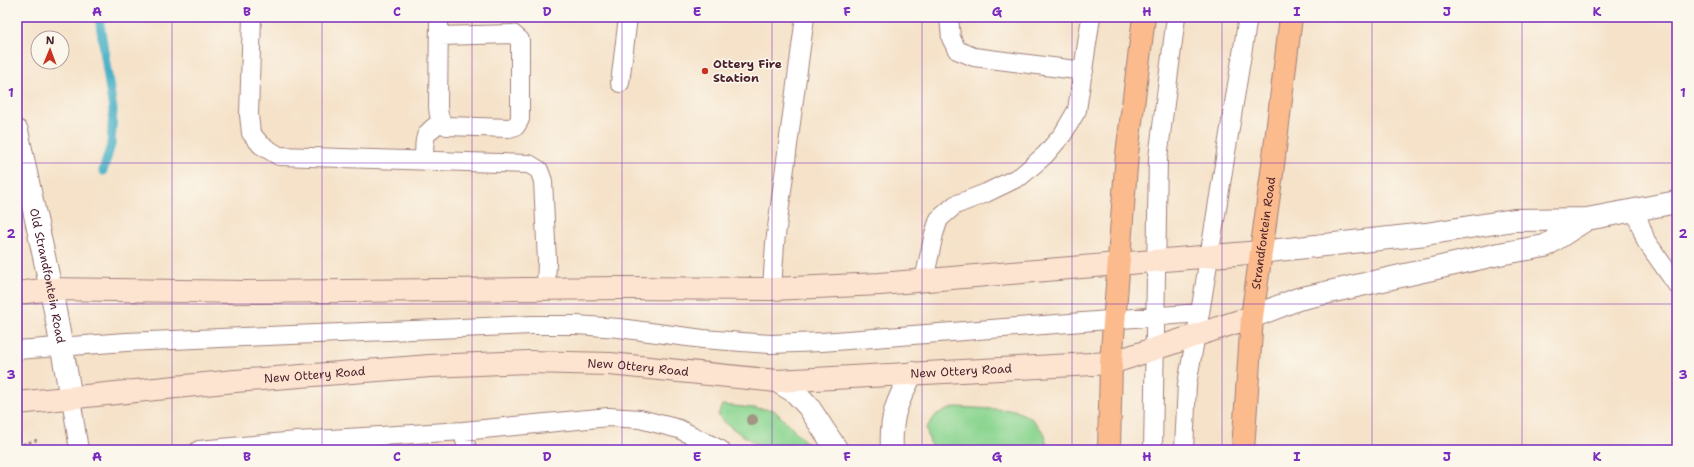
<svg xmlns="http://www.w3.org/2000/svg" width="1694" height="467" viewBox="0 0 1694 467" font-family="'Shantell Sans',sans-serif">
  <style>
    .green { fill: #8dd692; stroke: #6c7a5e }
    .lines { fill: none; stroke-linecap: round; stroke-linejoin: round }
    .stream { stroke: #47b0c6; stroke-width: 9 }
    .service-casing { stroke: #a0807a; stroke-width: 20 }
    .minor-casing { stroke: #a0807a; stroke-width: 24 }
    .tertiary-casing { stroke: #a0807a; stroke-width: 24 }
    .secondary-casing { stroke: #a0807a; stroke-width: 24 }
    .primary-casing { stroke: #a0807a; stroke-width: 24 }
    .path { stroke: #a0807a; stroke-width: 2.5; stroke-dasharray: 3 3; stroke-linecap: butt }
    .service { stroke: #fff; stroke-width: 18 }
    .minor { stroke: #fff; stroke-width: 22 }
    .tertiary { stroke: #fff; stroke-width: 22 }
    .secondary { stroke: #fde4d1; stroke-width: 22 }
    .primary { stroke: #fbbb8d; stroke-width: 22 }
    .tree { fill: #a29583 }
    .grid { fill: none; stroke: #7b2cbf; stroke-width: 1; stroke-opacity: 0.55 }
    .poi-dot { fill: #c8321e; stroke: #fbf7ec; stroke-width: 1.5 }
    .labels { text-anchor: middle; stroke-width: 3; stroke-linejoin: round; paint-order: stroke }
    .poi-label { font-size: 12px; font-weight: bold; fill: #4a1f2b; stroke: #fbf7ec; text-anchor: start }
    .street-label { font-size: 12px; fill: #4a1f2b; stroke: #fbf7ec }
    .neatline { fill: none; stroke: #7b2cbf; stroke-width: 1.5 }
    .grid-label { font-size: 13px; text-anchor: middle; font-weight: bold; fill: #7b2cbf }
  </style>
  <rect width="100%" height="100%" fill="#fbf7ec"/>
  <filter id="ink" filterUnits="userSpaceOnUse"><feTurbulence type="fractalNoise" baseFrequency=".025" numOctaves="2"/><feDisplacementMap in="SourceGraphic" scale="8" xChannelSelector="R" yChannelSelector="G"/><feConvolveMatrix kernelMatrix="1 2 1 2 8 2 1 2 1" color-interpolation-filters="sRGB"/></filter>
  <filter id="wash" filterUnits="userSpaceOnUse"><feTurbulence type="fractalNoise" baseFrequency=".012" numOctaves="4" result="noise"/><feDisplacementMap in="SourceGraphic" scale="16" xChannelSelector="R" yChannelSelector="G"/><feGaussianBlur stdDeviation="0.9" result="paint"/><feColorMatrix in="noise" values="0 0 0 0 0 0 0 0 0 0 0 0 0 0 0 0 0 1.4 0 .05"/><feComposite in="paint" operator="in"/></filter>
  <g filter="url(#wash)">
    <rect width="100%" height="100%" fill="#f5e2c9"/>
    <path class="green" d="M 722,405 L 774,410 L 805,441 L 811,450 C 799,450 781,452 770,450 C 759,448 724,424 718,415 Z
      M 955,407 L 1014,410 L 1031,418 L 1045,434 L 1047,450 L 932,450 L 926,428 L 937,414 Z"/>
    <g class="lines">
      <path class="stream" d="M 99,17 L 113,110 L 111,145 L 103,171"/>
    </g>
  </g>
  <g filter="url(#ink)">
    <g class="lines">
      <g class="service-casing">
        <path id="service" d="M 252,17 L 249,115 L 251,133 L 261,145 L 279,156 L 529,164 L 539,170 L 543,181 L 547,261 L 546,288
          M 949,17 L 951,38 L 957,50 L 974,57 L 1084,71
          M 439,36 L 513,34 L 520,40 L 520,119 L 516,126 L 509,128 L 447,126 C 439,121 439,116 438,107 L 439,17
          M 620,83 L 628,17
          M 424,161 C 425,138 421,135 441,122
          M 1635,210 L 1646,241 L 1677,285
          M 924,280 L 934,234 L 939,219 L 955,205 L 986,193 L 1021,176 L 1045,155 L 1063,134 L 1077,110 L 1091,17
          M 772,289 L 775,243 L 805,17
          M 17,350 L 126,342 L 532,325 L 576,325 L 619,328 L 703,339 L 742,342 L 770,344 L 822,342 L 1200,313
          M 71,398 L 79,450
          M 463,431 L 467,450
          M 199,450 L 297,441 L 463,431 L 609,417 L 640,419 L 679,429 L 721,450
          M 1153,450 L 1158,158 L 1176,17
          M 1184,450 L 1187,384 L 1200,313 L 1248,17"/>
      </g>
      <g class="minor-casing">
        <path id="minor" d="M 1260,252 L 1426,234 L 1514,220 L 1587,219 L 1677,202
          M 1252,317 L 1298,299 L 1499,254 L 1545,246 L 1587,219
          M 777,381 L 795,392 L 808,406 L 837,450
          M 892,450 C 890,416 897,402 912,373"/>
      </g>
      <g class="tertiary-casing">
        <g id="tertiary">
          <path id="s1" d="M 17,131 L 51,289 L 71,398"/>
        </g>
      </g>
      <g class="secondary-casing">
        <g id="secondary">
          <path d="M 17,293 L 51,289 L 246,292 L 621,288 L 772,289 L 880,284 L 1260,252"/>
          <path id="s2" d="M 17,403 L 235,381 L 430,366 L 529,362 L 610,364 L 777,381 L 1111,363 L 1252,317"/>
        </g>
      </g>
      <g class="primary-casing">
        <g id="primary">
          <path d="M 1109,450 L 1111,363 L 1127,154 L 1144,17"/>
          <path id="s3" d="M 1243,450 L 1252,317 L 1272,173 L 1291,17"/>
        </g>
      </g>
      <path class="path" d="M 17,446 L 37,440"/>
      <use href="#service" class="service"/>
      <use href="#minor" class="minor"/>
      <use href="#tertiary" class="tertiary"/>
      <use href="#secondary" class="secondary"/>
      <use href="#primary" class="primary"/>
    </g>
    <circle class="tree" cx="752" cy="420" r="6"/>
  </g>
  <path class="grid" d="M 172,17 L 172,450M 322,17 L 322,450M 472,17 L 472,450M 622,17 L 622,450M 772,17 L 772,450M 922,17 L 922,450M 1072,17 L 1072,450M 1222,17 L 1222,450M 1372,17 L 1372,450M 1522,17 L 1522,450M 17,163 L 1677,163M 17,304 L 1677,304"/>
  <circle class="poi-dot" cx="705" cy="71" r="4"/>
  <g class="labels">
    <g class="poi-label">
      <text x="713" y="68">Ottery Fire<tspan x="713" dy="14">Station</tspan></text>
    </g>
    <g class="street-label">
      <text dy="4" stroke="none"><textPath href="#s3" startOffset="218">Strandfontein Road</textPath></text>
      <text dy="4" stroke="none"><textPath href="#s1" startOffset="148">Old Strandfontein Road</textPath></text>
      <text dy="4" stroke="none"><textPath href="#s2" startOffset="623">New Ottery Road</textPath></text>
      <text dy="4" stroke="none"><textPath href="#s2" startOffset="947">New Ottery Road</textPath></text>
      <text dy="4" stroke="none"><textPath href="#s2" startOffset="299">New Ottery Road</textPath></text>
    </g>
  </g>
  <rect width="1694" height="467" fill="none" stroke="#fbf7ec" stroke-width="44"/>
  <g transform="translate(50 50) rotate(1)"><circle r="19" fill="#fbf7ec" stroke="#b4a19f"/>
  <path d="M0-3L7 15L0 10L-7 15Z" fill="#c8321e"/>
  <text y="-6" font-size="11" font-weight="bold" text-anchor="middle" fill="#4a1f2b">N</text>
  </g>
  <rect x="22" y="22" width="1650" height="423" class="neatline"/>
  <g class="grid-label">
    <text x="97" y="16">A</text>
    <text x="247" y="16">B</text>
    <text x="397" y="16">C</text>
    <text x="547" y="16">D</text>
    <text x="697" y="16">E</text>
    <text x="847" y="16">F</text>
    <text x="997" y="16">G</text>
    <text x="1147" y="16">H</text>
    <text x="1297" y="16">I</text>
    <text x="1447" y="16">J</text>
    <text x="1597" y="16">K</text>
    <text x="11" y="97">1</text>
    <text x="1683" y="97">1</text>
    <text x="11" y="238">2</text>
    <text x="1683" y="238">2</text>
    <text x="11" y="379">3</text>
    <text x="1683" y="379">3</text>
    <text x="97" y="461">A</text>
    <text x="247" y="461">B</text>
    <text x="397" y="461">C</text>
    <text x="547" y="461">D</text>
    <text x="697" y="461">E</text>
    <text x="847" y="461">F</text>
    <text x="997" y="461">G</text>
    <text x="1147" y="461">H</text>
    <text x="1297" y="461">I</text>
    <text x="1447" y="461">J</text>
    <text x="1597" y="461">K</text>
  </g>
</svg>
